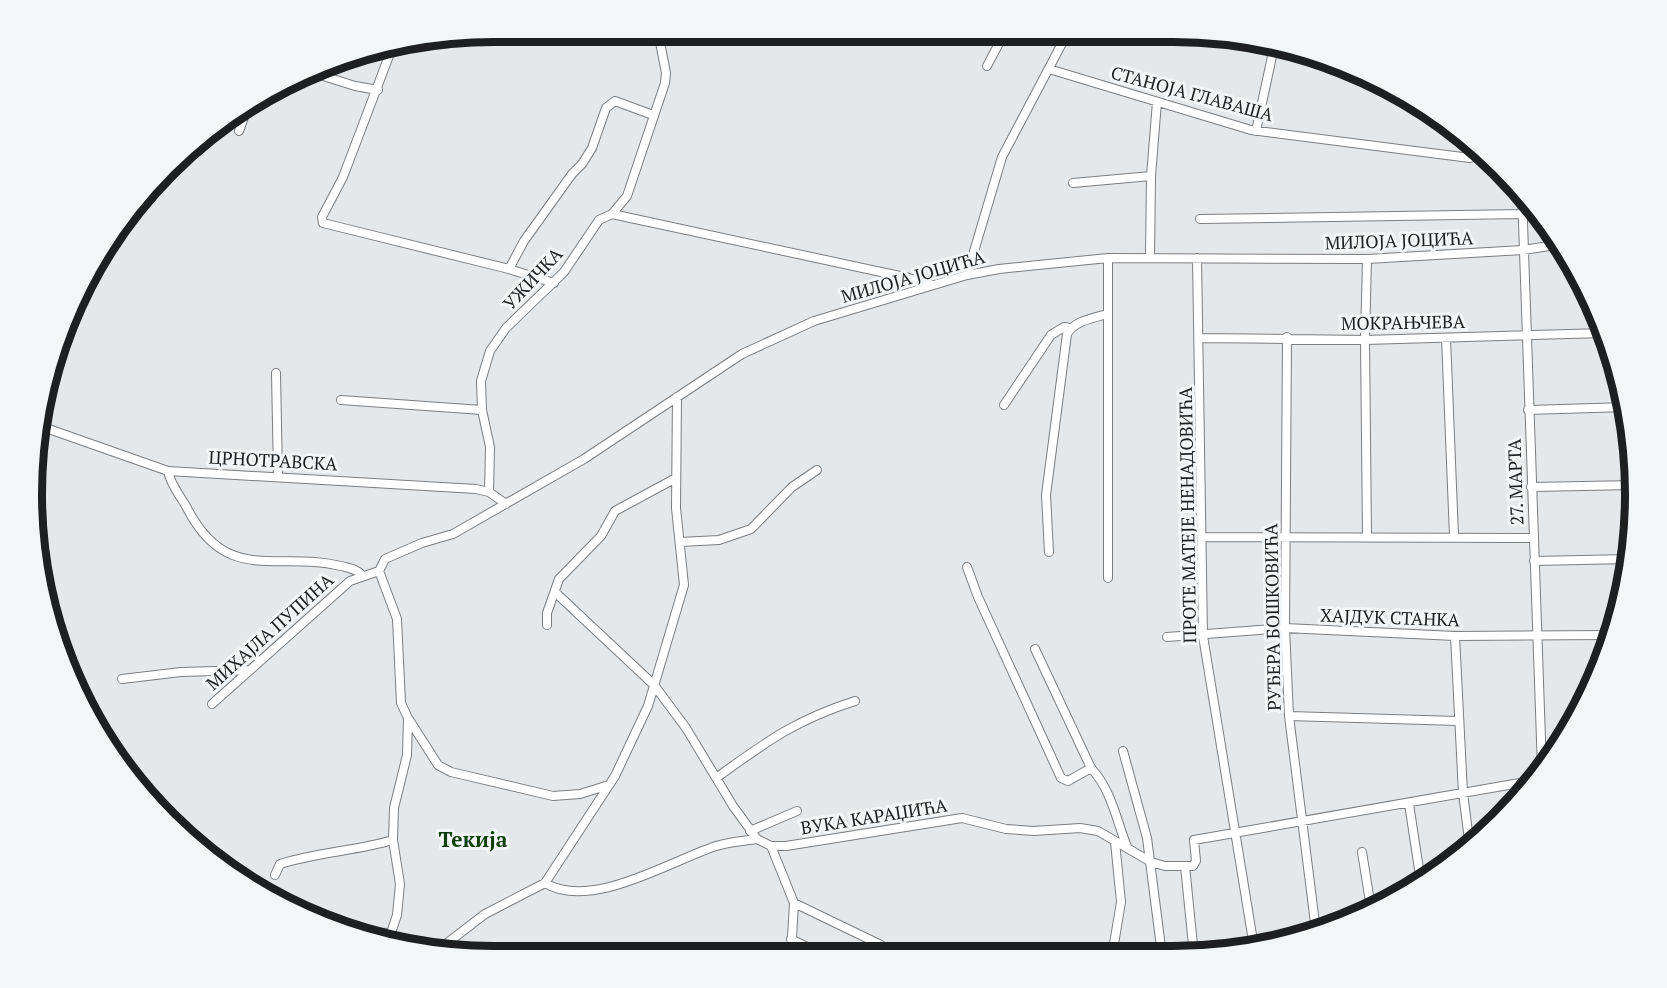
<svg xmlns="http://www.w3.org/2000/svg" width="1667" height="988" viewBox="0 0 1667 988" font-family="'PT Serif',serif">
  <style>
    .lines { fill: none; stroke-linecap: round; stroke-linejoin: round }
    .street-casing { stroke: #7b7e80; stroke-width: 10 }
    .street { stroke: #fff; stroke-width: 8 }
    .labels { text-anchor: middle; stroke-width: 6; stroke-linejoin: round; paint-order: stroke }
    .street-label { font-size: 18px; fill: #1d1f20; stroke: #f2f6f8 }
    .quarter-label { font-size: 21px; font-weight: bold; fill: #0d3f06; stroke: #f2f6f8 }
    .rim { fill: none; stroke: #1d1f20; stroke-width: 8 }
  </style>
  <rect width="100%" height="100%" fill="#e5e8eb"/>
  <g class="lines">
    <g class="street-casing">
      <path id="street" d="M 392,48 L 343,177 L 322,217 L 323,223 L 509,269 L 554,283
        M 987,66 L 1005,32
        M 1049,69 L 1251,130 L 1470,158
        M 314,73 L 355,86 L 378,90
        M 239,131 L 247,109
        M 1256,131 L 1274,47
        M 1073,183 L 1151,176
        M 1522,194 L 1542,768
        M 612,214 L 909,278 L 932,285
        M 1200,219 L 1522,214
        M 1150,257 L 1151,176 L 1157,102
        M 1108,258 L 1108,578
        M 1197,258 L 1203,636 L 1254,947
        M 509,269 L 524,241 L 572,174 L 582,164 L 592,148 L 606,108 L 615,101 L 653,115
        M 967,275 L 1002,157 L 1068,32
        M 1287,337 L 1285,628 L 1289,716 L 1316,931
        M 1200,338 L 1365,340 L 1605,333
        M 1446,338 L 1454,536
        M 276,373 L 278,476
        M 341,400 L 482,410
        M 1004,405 L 1051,335 L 1064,327 L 1070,328
        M 1528,410 L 1627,407
        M 43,427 L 168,471 L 476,489 L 489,492 L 506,504
        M 168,471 C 170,484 181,497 187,508 C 227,586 277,550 341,566 C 349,568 357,569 362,575
        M 1531,487 L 1635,485
        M 489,492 L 490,447 L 482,410 L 481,381 L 490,351 L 506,328 L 564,272 L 599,220 L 612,214 L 627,196 L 665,83 L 666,73 L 658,32
        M 1367,536 L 1365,340 L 1367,259
        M 1204,537 L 1533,538
        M 680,542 L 719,540 L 751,529 L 792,487 L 817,470
        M 1049,552 L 1046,495 L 1067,334 C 1074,321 1093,318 1107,314
        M 1534,561 L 1629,559
        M 967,567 L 978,597 L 1061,778 L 1068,781 L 1091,768
        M 379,571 L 397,619 L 401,703 L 408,718 L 407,755 L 394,808 L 393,840 L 400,884 L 397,915 L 391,933 L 393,941
        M 556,593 L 654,685 L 686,728 L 733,806 L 757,839 L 771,846 L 786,846 L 962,818 L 1006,829 L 1034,831 L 1080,828 L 1098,831 L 1151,862 L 1165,866 L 1193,866 L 1196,861 L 1194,840 L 1531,781
        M 547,625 L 547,613 L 559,579 L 601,536 L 615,511 L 676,478
        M 1455,636 L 1463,793 L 1470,848
        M 1167,637 L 1285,628 L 1455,636 L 1611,635
        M 1035,649 L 1091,768 C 1112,791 1116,819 1127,847
        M 122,679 L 181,672 L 249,670
        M 212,704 L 350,581 L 379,571 L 385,559 L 422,543 L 453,534 L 584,459 L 742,354 L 814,321 L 967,275 L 999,269 L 1108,258 L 1367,259 L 1523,250 L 1562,244
        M 1289,716 L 1458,721
        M 408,718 L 438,765 L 451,772 L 553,796 L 580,794 L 609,785
        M 1123,751 L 1147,838 L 1162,955
        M 716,778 C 766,742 795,720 855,701
        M 1409,804 L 1421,882
        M 750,831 L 797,811
        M 771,846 L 794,903 L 879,944 L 897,955
        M 1362,852 L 1371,908
        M 1185,866 L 1194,955
        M 275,875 L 280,864 C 317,852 356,851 393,840
        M 545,883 C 591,911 670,861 716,846 C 729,842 744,841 757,839
        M 346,932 L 391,933
        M 791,939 L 823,955
        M 1114,944 L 1121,902 L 1115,842
        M 438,950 L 485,914 L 545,883 L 615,776 L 648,706 L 684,585 L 676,508 L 677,397
        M 791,955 L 794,903"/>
    </g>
    <use href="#street" class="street"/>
  </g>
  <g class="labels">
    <g class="street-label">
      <text transform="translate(1192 94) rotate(15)" y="6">СТАНОЈА ГЛАВАША</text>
      <text transform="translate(1399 241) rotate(-2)" y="6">МИЛОЈА ЈОЦИЋА</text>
      <text transform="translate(913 277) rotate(-16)" y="6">МИЛОЈА ЈОЦИЋА</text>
      <text transform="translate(533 279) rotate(-47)" y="6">УЖИЧКА</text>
      <text transform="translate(1403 323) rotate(-1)" y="6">МОКРАЊЧЕВА</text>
      <text transform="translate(273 461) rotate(3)" y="6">ЦРНОТРАВСКА</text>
      <text transform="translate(1516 482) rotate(-92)" y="6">27. МАРТА</text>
      <text transform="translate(1188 515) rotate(-91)" y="6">ПРОТЕ МАТЕЈЕ НЕНАДОВИЋА</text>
      <text transform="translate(1273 617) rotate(-91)" y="6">РУЂЕРА БОШКОВИЋА</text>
      <text transform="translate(1390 618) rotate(2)" y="6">ХАЈДУК СТАНКА</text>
      <text transform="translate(270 632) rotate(-42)" y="6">МИХАЈЛА ПУПИНА</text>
      <text transform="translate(874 817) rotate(-9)" y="6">ВУКА КАРАЏИЋА</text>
    </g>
    <g class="quarter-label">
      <text x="473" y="847">Текија</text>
    </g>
  </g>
  <path d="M0 0H1667V988H0ZM494 42H1173A452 452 0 0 1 1625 494V494A452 452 0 0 1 1173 946H494A452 452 0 0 1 42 494V494A452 452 0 0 1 494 42Z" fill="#f2f6f8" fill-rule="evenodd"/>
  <path class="rim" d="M494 42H1173A452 452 0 0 1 1625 494V494A452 452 0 0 1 1173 946H494A452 452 0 0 1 42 494V494A452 452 0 0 1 494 42Z"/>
</svg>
